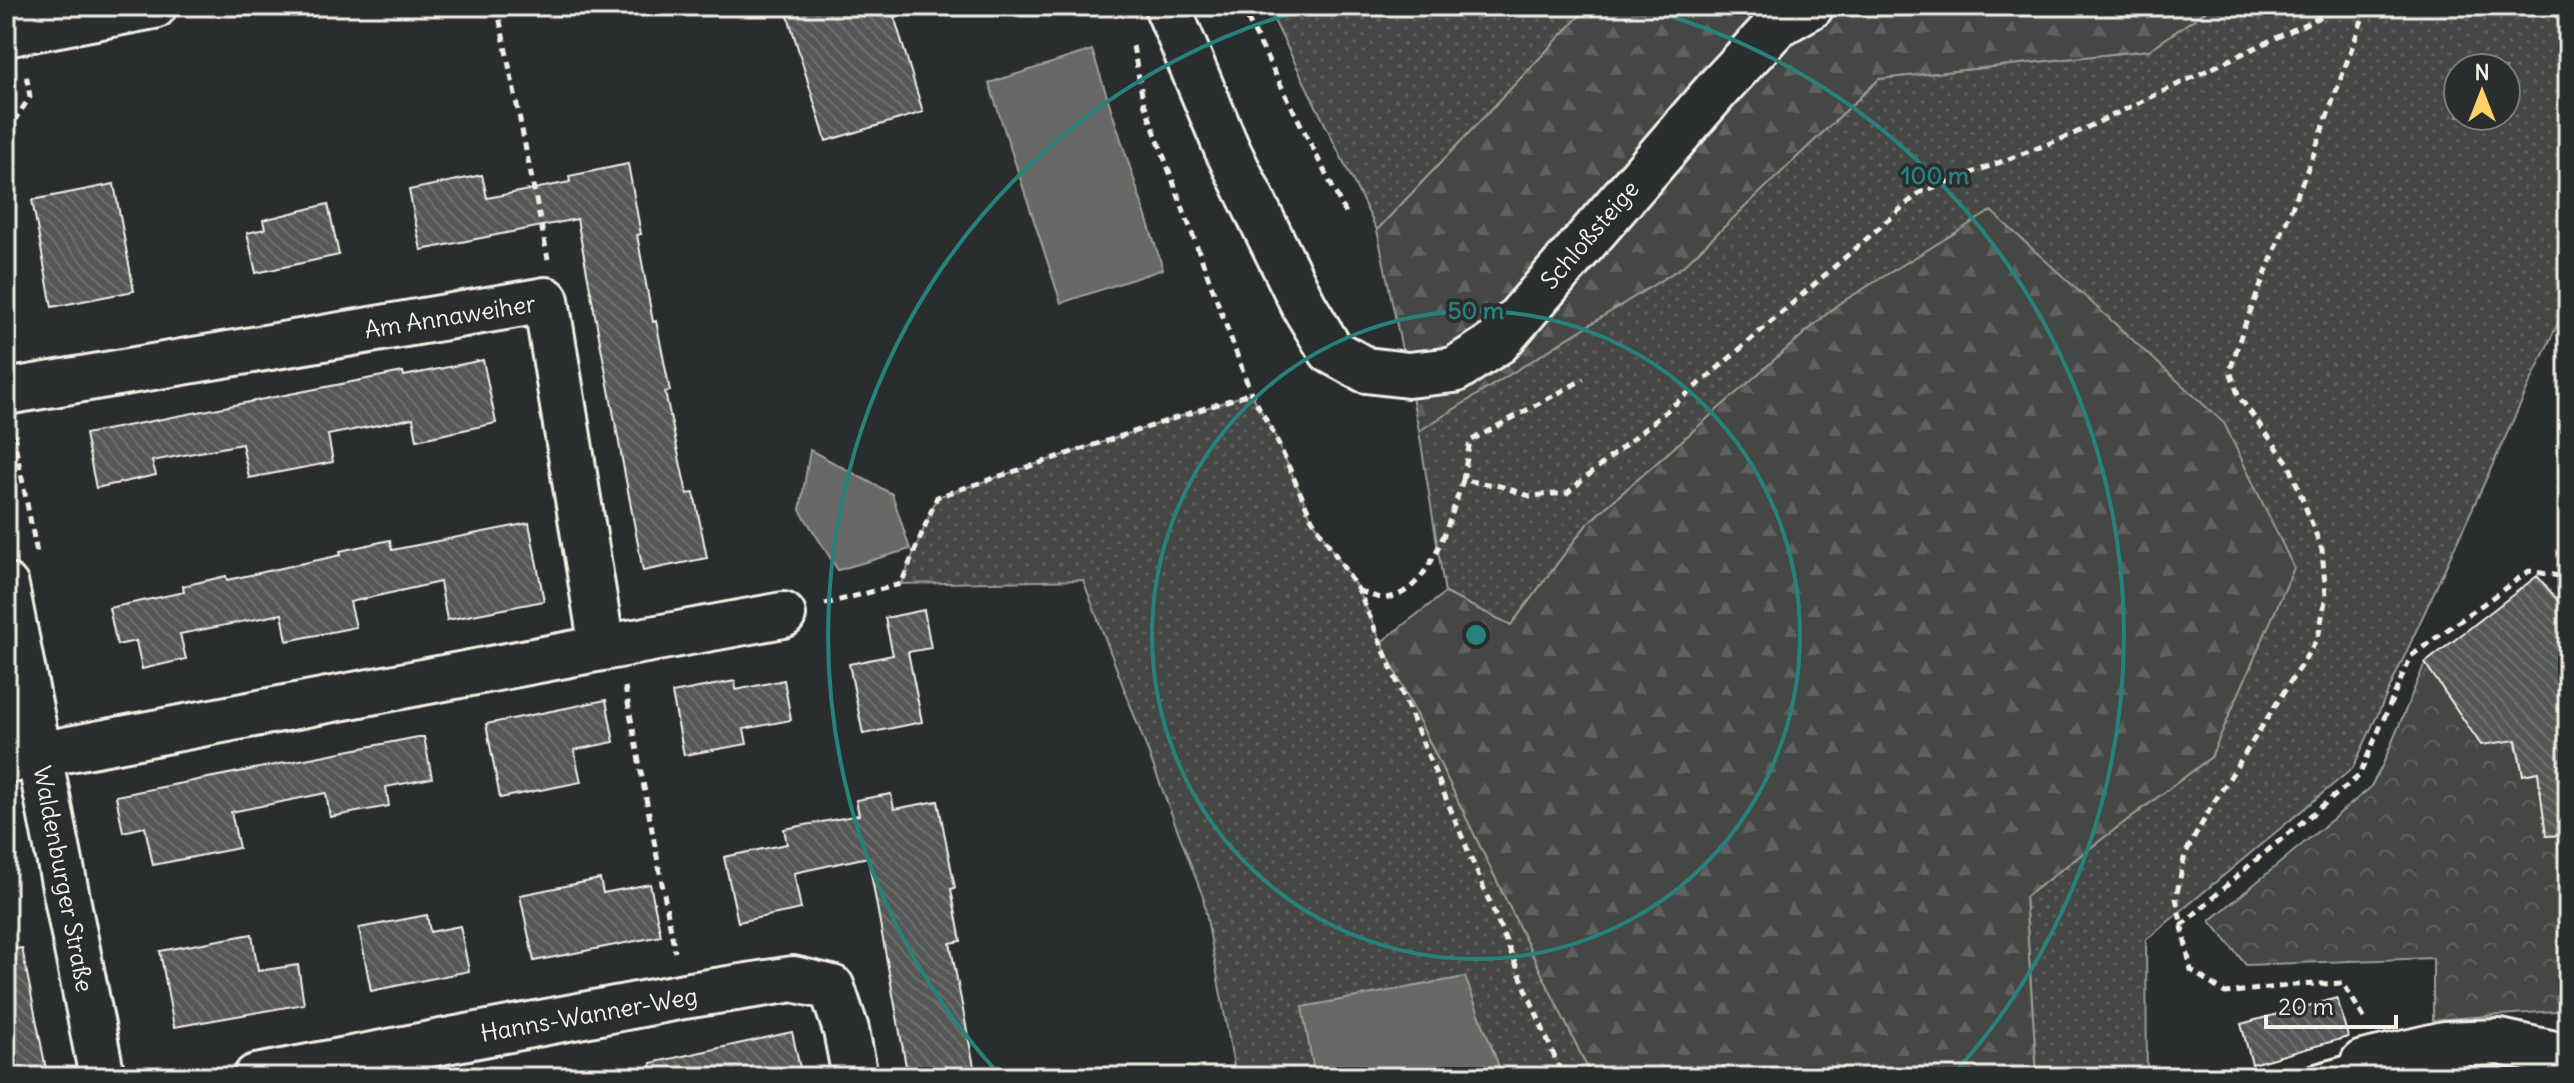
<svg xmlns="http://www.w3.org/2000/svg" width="2574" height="1083" viewBox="0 0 2574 1083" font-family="Delius,sans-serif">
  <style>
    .grass { fill: url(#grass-dots); stroke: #9c9c96; stroke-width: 2; fill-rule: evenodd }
    .forest { fill: url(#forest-firs); stroke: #9c9c96; stroke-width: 2 }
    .park { fill: url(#park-crowns); stroke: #9c9c96; stroke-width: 2 }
    .water { fill: #676866; stroke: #9f9f9a; stroke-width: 2 }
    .building { fill: url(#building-back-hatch); stroke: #f4f1e8; stroke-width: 2 }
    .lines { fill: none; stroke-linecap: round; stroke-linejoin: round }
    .lane-casing { stroke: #f4f1e8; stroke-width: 28 }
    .street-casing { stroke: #f4f1e8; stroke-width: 50 }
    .path { stroke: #f4f1e8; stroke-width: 5; stroke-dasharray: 8 6; stroke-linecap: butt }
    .lane { stroke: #2a2d2e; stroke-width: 22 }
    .street { stroke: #2a2d2e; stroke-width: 44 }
    .ring { fill: none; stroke: #26827a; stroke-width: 4 }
    .labels { text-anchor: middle; stroke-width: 7; stroke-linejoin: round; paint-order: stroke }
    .street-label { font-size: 24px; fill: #f4f1e8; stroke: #2a2d2e }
    .centre { fill: #26827a; stroke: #2a2d2e; stroke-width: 4 }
    .ring-label { font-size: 24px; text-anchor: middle; font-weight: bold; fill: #26827a; stroke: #2a2d2e; stroke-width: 7; stroke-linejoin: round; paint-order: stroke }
  </style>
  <defs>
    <pattern id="grass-dots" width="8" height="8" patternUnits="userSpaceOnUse" patternTransform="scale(2)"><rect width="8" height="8" fill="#444645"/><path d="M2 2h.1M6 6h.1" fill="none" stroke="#606160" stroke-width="1.8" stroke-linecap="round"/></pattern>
    <pattern id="forest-firs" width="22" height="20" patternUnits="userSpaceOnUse" patternTransform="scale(2)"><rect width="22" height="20" fill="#444645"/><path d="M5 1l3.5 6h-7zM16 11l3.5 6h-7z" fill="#606160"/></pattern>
    <pattern id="park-crowns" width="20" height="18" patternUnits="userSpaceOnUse" patternTransform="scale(2)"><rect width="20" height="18" fill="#444645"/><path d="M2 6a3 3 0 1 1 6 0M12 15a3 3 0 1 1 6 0" fill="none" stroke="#606160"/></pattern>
    <pattern id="building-back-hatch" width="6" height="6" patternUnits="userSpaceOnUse" patternTransform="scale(2)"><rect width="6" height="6" fill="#555756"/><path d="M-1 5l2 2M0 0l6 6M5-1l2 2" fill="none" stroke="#6e706e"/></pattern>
  </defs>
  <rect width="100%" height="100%" fill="#2a2d2e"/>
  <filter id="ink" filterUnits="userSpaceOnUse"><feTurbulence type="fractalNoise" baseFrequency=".0125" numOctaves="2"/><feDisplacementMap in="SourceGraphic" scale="16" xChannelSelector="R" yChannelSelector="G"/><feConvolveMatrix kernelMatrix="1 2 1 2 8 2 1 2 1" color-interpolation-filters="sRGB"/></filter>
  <g filter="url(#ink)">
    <path class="grass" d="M 1267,6 L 1589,6 L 1377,230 Z
      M 2213,6 L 2568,6 L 2568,301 L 2353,768 L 2146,940 L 2147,1077 L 2037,1077 L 2025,897 L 2211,757 L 1992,212 L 1837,305 L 1588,523 L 1511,625 L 1445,593 L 1419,431 L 1682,267 L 1879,79 L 2149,50 ZM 2458,68 L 2506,68 L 2506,116 L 2458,116 Z
      M 1251,393 L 1275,436 L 1312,519 L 1359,591 L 1381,642 L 1592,1077 L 1236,1077 L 1203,897 L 1083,580 L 901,584 L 937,497 Z"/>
    <path class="forest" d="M 1589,6 L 2213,6 L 2149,50 L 1879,79 L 1682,267 L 1419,431 L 1377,230 Z
      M 1991,211 L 2224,423 L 2294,568 L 2211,757 L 2025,897 L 2037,1077 L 1592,1077 L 1381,642 L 1445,593 L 1511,625 L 1588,523 L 1837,305 Z"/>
    <path class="park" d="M 2425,663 L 2481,744 L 2515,740 L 2523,774 L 2538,772 L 2542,801 L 2568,797 L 2568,1010 L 2433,1020 L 2433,958 L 2246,965 L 2210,921 L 2370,788 L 2383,764 Z"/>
    <path class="water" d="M 1092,50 L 1163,269 L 1061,303 L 989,83 Z
      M 810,450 L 892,494 L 910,549 L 838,570 L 800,510 Z
      M 1465,977 L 1503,1077 L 1315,1077 L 1302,1007 Z"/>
    <path class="building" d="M 785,6 L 891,6 L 923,112 L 826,141 Z
      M 628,164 L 641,234 L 637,235 L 653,322 L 656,321 L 670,391 L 665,392 L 687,494 L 694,493 L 707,558 L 643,571 L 577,219 L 421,250 L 409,190 L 482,175 L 487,198 L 570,182 L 569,176 Z
      M 114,184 L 134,291 L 52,307 L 32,200 Z
      M 328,204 L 339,255 L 256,273 L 247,233 L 265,229 L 263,220 Z
      M 483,360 L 496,423 L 417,440 L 413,418 L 328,435 L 333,462 L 249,478 L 242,444 L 152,461 L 156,475 L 96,488 L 85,434 L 403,372 L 404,376 Z
      M 529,523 L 544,601 L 447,620 L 440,582 L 350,602 L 356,627 L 287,641 L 282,614 L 180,634 L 186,659 L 142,669 L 136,641 L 117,645 L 109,608 L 184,592 L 183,586 L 226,576 L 227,580 L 341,555 L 340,551 L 390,540 L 392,550 Z
      M 2537,576 L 2568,612 L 2568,835 L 2546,836 L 2538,772 L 2523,775 L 2516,740 L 2481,745 L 2425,663 Z
      M 924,610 L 931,648 L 908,652 L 922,722 L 863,734 L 849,664 L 893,655 L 885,618 Z
      M 784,680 L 791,720 L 744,729 L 747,744 L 684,755 L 672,693 L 735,681 L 736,690 Z
      M 606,700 L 614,742 L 574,750 L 581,782 L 500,798 L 486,724 Z
      M 418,737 L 424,737 L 432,778 L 386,787 L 389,806 L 330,817 L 326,793 L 231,812 L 239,848 L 153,865 L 145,827 L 123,832 L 116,796 Z
      M 891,794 L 894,809 L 938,801 L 955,888 L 951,889 L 961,941 L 950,943 L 976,1077 L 908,1077 L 868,857 L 794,873 L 801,909 L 738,922 L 724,857 L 787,844 L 784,829 L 859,815 L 856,800 Z
      M 600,879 L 603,893 L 650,884 L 661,936 L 534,961 L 520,895 Z
      M 427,915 L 430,932 L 460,926 L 469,971 L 371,991 L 359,928 Z
      M 252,934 L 258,971 L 298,965 L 304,1004 L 174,1027 L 160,951 Z
      M 22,948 L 46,1069 L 6,1077 L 6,950 Z
      M 2337,998 L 2348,1037 L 2252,1064 L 2241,1024 Z
      M 792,1032 L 802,1077 L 653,1077 L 651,1063 Z"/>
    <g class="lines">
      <g class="lane-casing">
        <path id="lane" d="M 2312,1077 L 2363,1063"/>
      </g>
      <g class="street-casing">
        <path id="street" d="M 1167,6 L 1227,149 L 1304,306 L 1331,351 L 1366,370 L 1408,375 L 1454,370 L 1498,342 L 1721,85 L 1777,25 L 1811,6
          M 6,34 L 154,6
          M 6,392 L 546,300 L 602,648 L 6,761
          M 6,586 L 102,1077
          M 602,648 L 783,615
          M 2363,1063 L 2445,1044 L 2500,1042 L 2568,1057
          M 256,1077 L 684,996 L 793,979 L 832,988 L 846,1030 L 855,1077"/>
      </g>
      <path class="path" d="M 497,6 L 548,259
        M 1241,6 L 1347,216
        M 1133,46 L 1143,100 L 1251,393 L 1275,436 L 1312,519 L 1359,591 L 1563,1077
        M 6,133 L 30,97 L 26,73
        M 13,434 L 37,553
        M 1463,480 L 1470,441 L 1584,379
        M 1359,591 C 1366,593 1376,598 1383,598 C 1430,598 1451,515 1463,480 L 1500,486 L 1530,496 L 1567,493 L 1710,375 L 1919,193 L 2069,136 L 2343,6
        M 825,604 L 901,584 L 937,497 L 1251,393
        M 625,687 L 675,952
        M 2181,926 L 2251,864 L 2359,776 L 2411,656 L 2529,571 L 2559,576 L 2568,582
        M 2364,1018 L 2343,983 L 2295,985 L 2225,993 L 2191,970 L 2176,898 L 2185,854 L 2213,804 L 2318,638 L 2326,596 L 2322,550 L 2289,464 L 2239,397 L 2230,371 L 2242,332 L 2314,153 L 2367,6"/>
      <use href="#lane" class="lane"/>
      <use href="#street" class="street"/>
    </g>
  </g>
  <g class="ring">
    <circle cx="1476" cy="635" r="324"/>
    <path d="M998 1073A649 649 0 0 1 1314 7M1638 7A649 649 0 0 1 1954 1073"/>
  </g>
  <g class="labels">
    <g class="street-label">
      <text transform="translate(1590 235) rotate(-49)" y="8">Schloßsteige</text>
      <text transform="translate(450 317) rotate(-9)" y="8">Am Annaweiher</text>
      <text transform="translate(63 879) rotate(79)" y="8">Waldenburger Straße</text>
      <text transform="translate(589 1015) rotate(-10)" y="8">Hanns-Wanner-Weg</text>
    </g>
  </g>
  <circle cx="1476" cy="635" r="12" class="centre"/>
  <g class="ring-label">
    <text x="1935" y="184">100 m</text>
    <text x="1476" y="319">50 m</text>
  </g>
  <rect width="2574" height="1083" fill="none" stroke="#2a2d2e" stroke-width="32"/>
  <rect x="16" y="16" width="2542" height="1051" fill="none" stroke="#f4f1e8" stroke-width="3" filter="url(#ink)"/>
  <g transform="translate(2482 92)"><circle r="38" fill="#2a2d2e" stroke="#7b7b78" stroke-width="2"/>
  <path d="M0-6L14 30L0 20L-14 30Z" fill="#ffd166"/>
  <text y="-12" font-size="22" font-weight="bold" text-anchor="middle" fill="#f4f1e8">N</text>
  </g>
  <path d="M2266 1015v12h130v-12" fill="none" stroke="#f4f1e8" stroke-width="4"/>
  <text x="2278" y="1015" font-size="24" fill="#f4f1e8" stroke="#2a2d2e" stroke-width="6" paint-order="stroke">20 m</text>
</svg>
